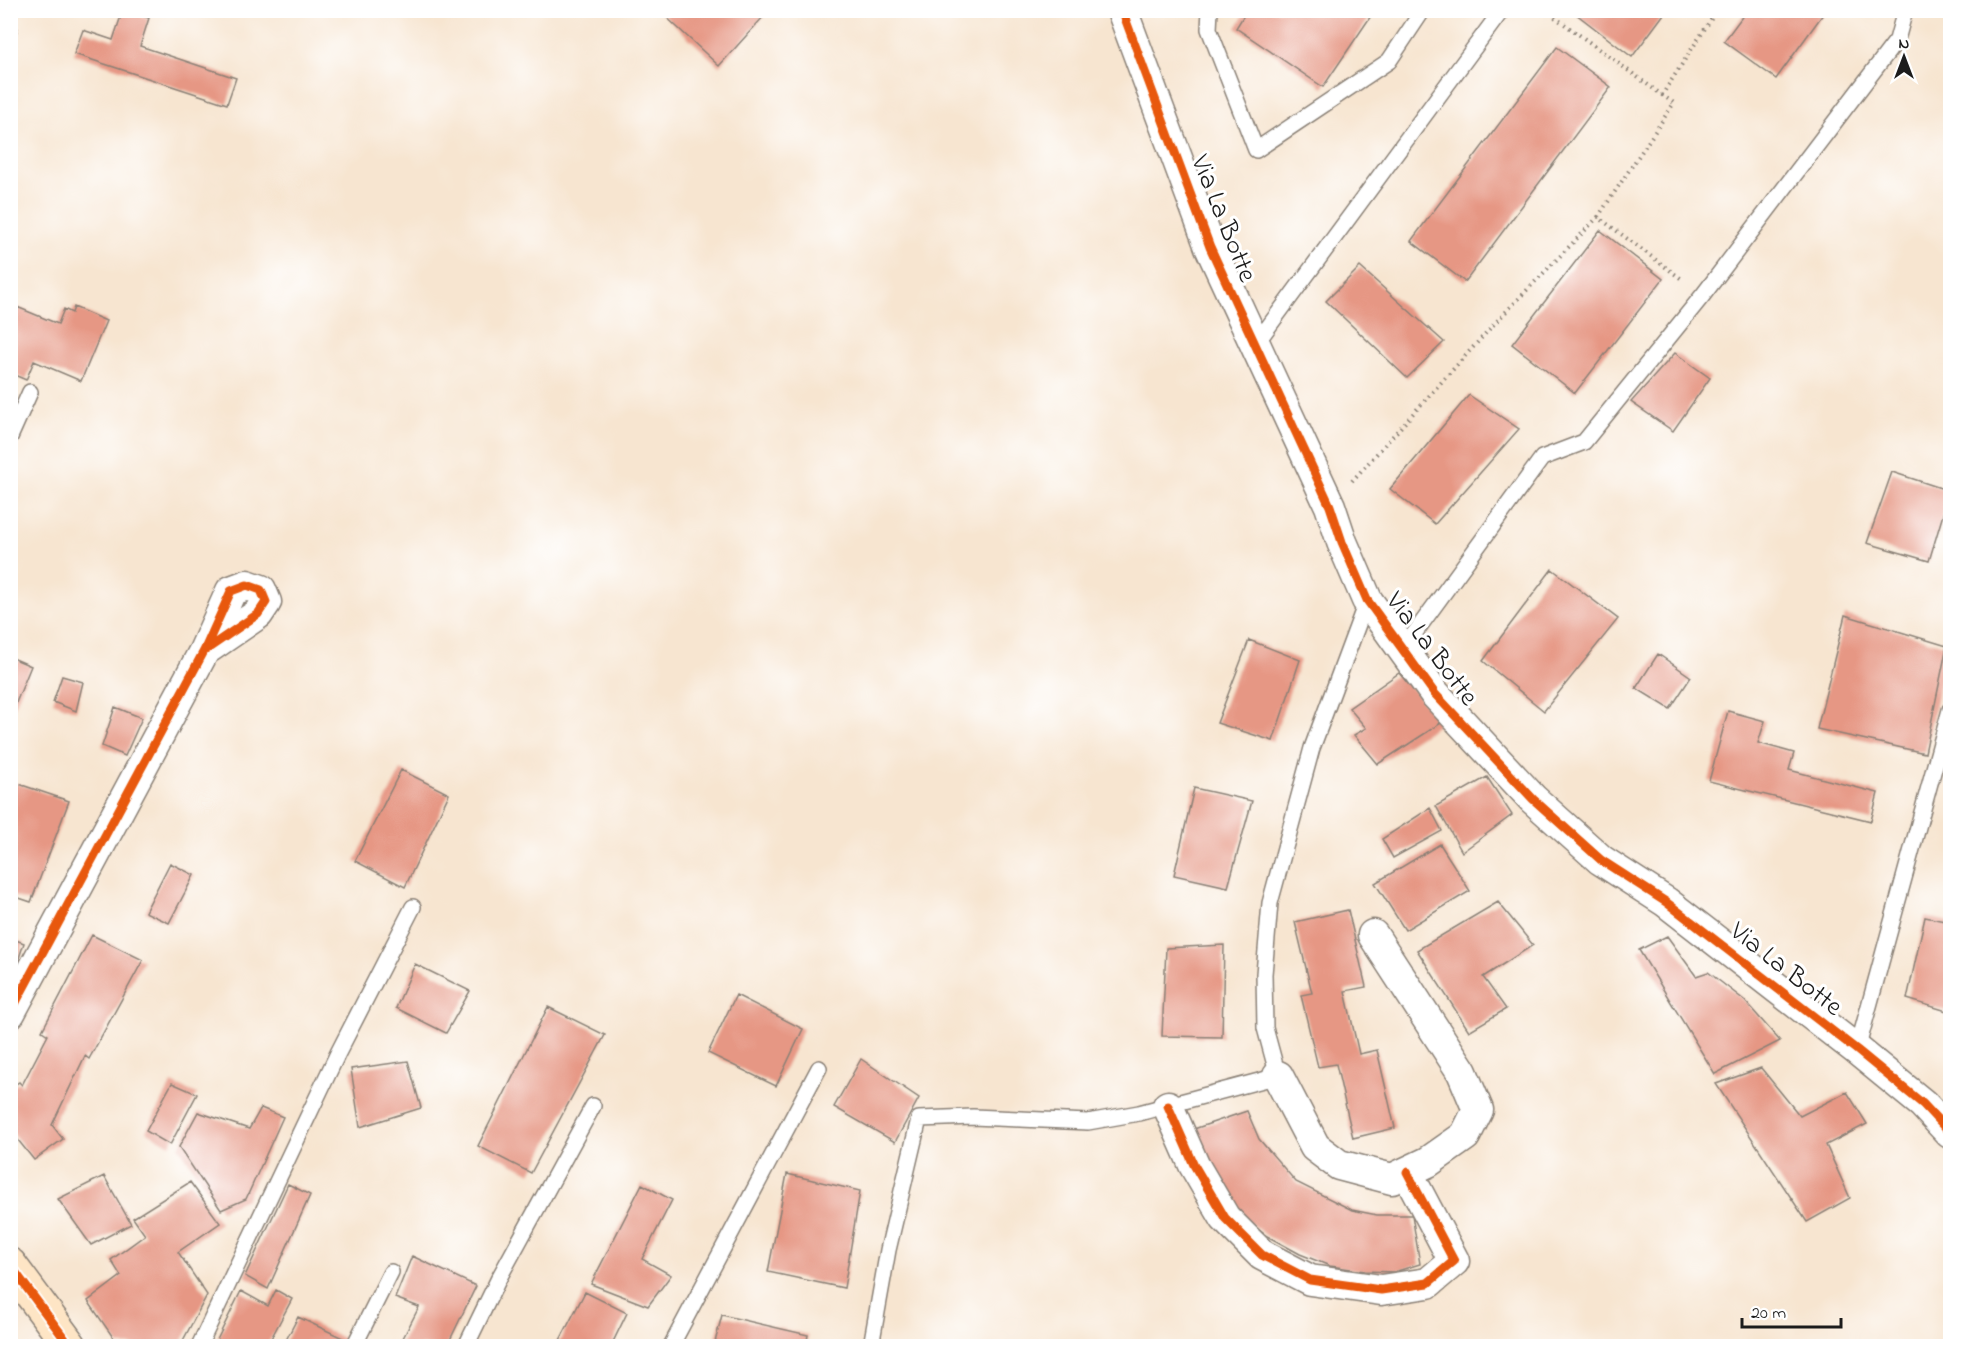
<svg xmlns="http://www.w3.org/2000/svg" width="1961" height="1357" viewBox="0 0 1961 1357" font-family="'Indie Flower',sans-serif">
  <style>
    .building { fill: #e69784 }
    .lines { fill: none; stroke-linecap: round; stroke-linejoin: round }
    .lane-casing { stroke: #8a8076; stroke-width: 18 }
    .street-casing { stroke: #8a8076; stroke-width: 33 }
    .secondary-casing { stroke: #8a8076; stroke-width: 36 }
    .path { stroke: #8a8076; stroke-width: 4; stroke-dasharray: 1.5 4.5; stroke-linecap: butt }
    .lane { stroke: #fff; stroke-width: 15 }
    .street { stroke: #fff; stroke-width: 30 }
    .secondary { stroke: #fee5c5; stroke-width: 33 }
    .cycleway-casing { stroke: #fff; stroke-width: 13 }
    .cycleway { stroke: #e8590c; stroke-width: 9 }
    .labels { text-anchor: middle; stroke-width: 6; stroke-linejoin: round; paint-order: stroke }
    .street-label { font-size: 27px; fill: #1c1c1c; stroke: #fff }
  </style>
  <rect width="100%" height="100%" fill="#fff"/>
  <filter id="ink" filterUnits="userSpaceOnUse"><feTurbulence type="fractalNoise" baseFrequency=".0167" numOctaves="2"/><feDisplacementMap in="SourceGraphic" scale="12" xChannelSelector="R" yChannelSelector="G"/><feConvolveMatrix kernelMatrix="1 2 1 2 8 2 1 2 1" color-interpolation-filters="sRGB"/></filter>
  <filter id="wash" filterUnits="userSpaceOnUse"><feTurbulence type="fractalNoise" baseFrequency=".008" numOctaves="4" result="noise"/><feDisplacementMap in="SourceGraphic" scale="24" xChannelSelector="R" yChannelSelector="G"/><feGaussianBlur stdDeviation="1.35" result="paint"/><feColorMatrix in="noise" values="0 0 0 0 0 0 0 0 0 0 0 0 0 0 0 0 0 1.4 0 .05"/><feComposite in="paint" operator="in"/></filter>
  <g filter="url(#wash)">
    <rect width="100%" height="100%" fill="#f7e5d0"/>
    <g id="blocks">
      <path class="building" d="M 10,10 L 16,10 L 17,31 L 10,28 Z
        M 123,10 L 149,18 L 140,46 L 236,78 L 227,104 L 74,54 L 83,30 L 113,40 Z
        M 666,10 L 757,10 L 765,15 L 719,66 L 663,14 Z
        M 1247,10 L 1375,10 L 1323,87 L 1236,28 Z
        M 1571,10 L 1667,10 L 1632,57 Z
        M 1747,10 L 1826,10 L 1776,79 L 1724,41 Z
        M 1557,47 L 1611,87 L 1465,282 L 1411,241 Z
        M 1600,230 L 1663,279 L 1575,393 L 1512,344 Z
        M 1360,267 L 1444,342 L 1407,378 L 1326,301 Z
        M 17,307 L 58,324 L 64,309 L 72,313 L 74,307 L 106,321 L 81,381 L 34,361 L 26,380 L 10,373 L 10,323 Z
        M 1675,353 L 1710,378 L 1673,431 L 1631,402 Z
        M 1469,395 L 1519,429 L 1435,524 L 1390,489 Z
        M 1892,472 L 1950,491 L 1929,561 L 1867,543 Z
        M 1552,569 L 1618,619 L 1544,711 L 1483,661 Z
        M 1845,615 L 1947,646 L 1925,753 L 1817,729 Z
        M 1249,640 L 1300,660 L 1273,741 L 1217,723 Z
        M 1658,654 L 1691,677 L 1670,709 L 1636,688 Z
        M 10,657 L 31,666 L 11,715 L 10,715 Z
        M 1399,673 L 1441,723 L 1378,764 L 1354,735 L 1366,728 L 1349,708 Z
        M 62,676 L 83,682 L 76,711 L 53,702 Z
        M 115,707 L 142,718 L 125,756 L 102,746 Z
        M 1728,711 L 1765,721 L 1758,743 L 1794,753 L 1789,770 L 1878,793 L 1871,821 L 1709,781 Z
        M 401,770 L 449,794 L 405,887 L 355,861 Z
        M 1487,777 L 1512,815 L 1462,852 L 1436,806 Z
        M 13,782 L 69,801 L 31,902 L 10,895 L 10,788 Z
        M 1194,788 L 1252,801 L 1228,887 L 1174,875 Z
        M 1430,808 L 1442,831 L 1393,858 L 1382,839 Z
        M 1440,844 L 1470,891 L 1405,930 L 1375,883 Z
        M 170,863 L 194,875 L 169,923 L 145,912 Z
        M 1498,902 L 1533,945 L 1483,977 L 1506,1009 L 1469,1031 L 1417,950 Z
        M 1348,910 L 1366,987 L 1345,991 L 1359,1054 L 1377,1050 L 1395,1128 L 1353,1138 L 1336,1064 L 1318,1067 L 1301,995 L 1312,993 L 1295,922 Z
        M 1925,917 L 1950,922 L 1950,1012 L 1907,999 Z
        M 92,935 L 143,960 L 89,1059 L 85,1056 L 52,1125 L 63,1139 L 34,1160 L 10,1130 L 10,1088 L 19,1082 L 22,1085 L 48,1035 L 42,1031 Z
        M 1667,936 L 1696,976 L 1708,972 L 1744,1000 L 1780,1041 L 1715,1074 L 1639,950 Z
        M 10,938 L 24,943 L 11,982 L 10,982 Z
        M 1224,945 L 1222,1037 L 1162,1036 L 1166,948 Z
        M 415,964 L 470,991 L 446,1033 L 396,1008 Z
        M 736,995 L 803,1029 L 776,1086 L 708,1053 Z
        M 548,1007 L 605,1035 L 531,1173 L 478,1146 Z
        M 861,1059 L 919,1098 L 895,1142 L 834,1107 Z
        M 408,1061 L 421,1108 L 360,1127 L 351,1069 Z
        M 1761,1068 L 1800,1116 L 1847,1092 L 1867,1124 L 1826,1145 L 1850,1198 L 1807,1222 L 1716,1084 Z
        M 172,1083 L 197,1094 L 170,1145 L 146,1131 Z
        M 261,1108 L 283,1117 L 246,1199 L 221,1210 L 179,1147 L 198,1112 L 249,1129 Z
        M 1247,1111 L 1259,1139 L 1296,1182 L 1352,1210 L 1377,1215 L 1412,1215 L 1420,1264 L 1394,1272 L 1365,1271 L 1330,1266 L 1300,1254 L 1267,1236 L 1246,1220 L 1228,1200 L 1191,1130 Z
        M 787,1174 L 860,1191 L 844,1288 L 768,1272 Z
        M 104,1176 L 131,1224 L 91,1245 L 58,1199 Z
        M 190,1182 L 220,1223 L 178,1252 L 207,1295 L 180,1346 L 119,1346 L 88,1301 L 121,1276 L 111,1260 L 145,1235 L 133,1218 Z
        M 288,1184 L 310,1195 L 268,1289 L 245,1276 Z
        M 642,1184 L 672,1200 L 642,1259 L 671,1275 L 648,1306 L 591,1284 Z
        M 412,1256 L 476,1286 L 447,1346 L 399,1346 L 419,1307 L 395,1298 Z
        M 276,1290 L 292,1299 L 267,1346 L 214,1346 L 241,1291 L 268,1306 Z
        M 585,1292 L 627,1313 L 613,1342 L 622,1346 L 557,1346 Z
        M 722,1315 L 808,1335 L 806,1346 L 714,1346 Z
        M 298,1317 L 349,1341 L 345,1346 L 283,1346 Z"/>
    </g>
  </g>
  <g filter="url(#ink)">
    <use href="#blocks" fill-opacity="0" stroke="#8a8076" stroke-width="1.5"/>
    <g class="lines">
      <g class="lane-casing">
        <path id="lane" d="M 1210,10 L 1209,29 L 1256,150 L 1389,61 L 1423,10
          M 1255,345 L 1502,10
          M 10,437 L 30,392
          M 1403,649 L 1542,458 L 1584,442 L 1703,295 L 1897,40 L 1905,10
          M 1857,1050 L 1950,710
          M 199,1346 L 338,1053 L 413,907
          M 354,1346 L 391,1272
          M 466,1346 L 499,1278 L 593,1106
          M 671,1346 L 819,1068
          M 871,1346 L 888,1250 L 919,1119 L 973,1117 L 1088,1122 L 1139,1113 L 1278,1076 L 1265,1028 L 1264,974 L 1270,903 L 1312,748 L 1367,600"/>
      </g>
      <g class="street-casing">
        <path id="street" d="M 1122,10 L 1210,247 L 1330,506 L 1342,542 L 1367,600 L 1435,694 L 1533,799 L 1601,860 L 1666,902 L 1857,1050 L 1923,1104 L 1950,1133
          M 10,1013 L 204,651 L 231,591 L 247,585 L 261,590 L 266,602 L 258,614 L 204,651
          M 1278,1076 L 1315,1147 L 1339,1165 L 1392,1179 L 1428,1162 L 1465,1136 L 1478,1110 L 1462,1072 L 1373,935
          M 1168,1106 L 1194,1165 L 1225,1218 L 1262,1255 L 1310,1280 L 1381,1290 L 1428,1283 L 1454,1261 L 1407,1172"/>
      </g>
      <g class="secondary-casing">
        <path id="secondary" d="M 10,1265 L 70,1346"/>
      </g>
      <path class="path" d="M 1545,10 L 1662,95 L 1717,10
        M 1598,217 L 1674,103 L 1662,95
        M 1352,481 L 1495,323 L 1598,217 L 1683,280"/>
      <use href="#lane" class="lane"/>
      <use href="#street" class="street"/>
      <use href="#secondary" class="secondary"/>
      <g class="cycleway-casing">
        <path id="cycleway" d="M 1122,10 L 1210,247 L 1330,506 L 1342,542 L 1367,600 L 1435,694 L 1533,799 L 1601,860 L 1666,902 L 1857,1050 L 1923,1104 L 1950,1133
          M 10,1013 L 204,651 L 231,591 L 247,585 L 261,590 L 266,602 L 258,614 L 204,651
          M 1168,1106 L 1194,1165 L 1225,1218 L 1262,1255 L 1310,1280 L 1381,1290 L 1428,1283 L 1454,1261 L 1407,1172
          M 10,1265 L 70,1346"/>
      </g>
      <use href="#cycleway" class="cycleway"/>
    </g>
  </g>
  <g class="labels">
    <g class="street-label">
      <text transform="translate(1225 218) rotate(68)" y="9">Via La Botte</text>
      <text transform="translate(1433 648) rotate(53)" y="9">Via La Botte</text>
      <text transform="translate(1787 968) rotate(38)" y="9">Via La Botte</text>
    </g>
  </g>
  <rect width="1961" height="1357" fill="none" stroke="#fff" stroke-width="36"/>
  <g transform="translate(1904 57)" stroke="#ffffff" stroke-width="4.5" paint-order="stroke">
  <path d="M0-4.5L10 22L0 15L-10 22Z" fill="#1c1c1c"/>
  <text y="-9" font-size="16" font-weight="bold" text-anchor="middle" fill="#1c1c1c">N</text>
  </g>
  <path d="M1742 1318v9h99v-9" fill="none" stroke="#1c1c1c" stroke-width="3"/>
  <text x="1751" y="1318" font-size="18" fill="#1c1c1c" stroke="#ffffff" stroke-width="4.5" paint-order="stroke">20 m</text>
</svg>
